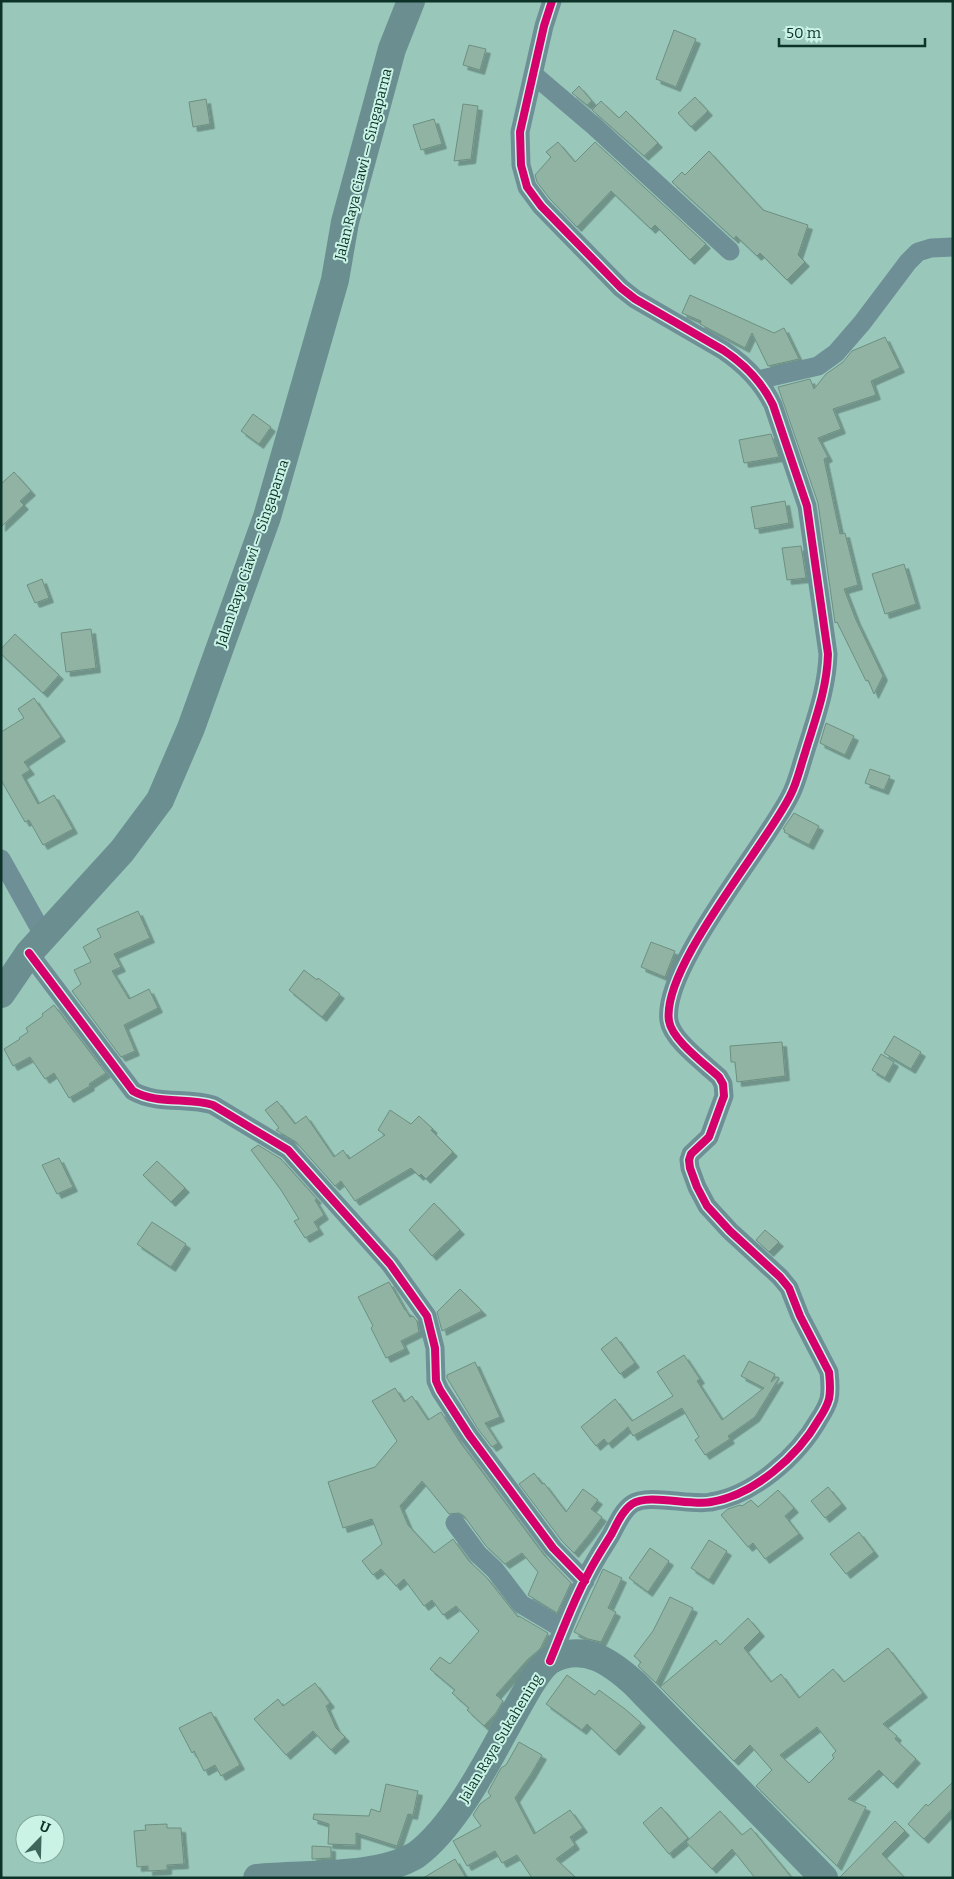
<svg xmlns="http://www.w3.org/2000/svg" width="954" height="1879" viewBox="0 0 954 1879" font-family="Bitter,serif">
  <style>
    .building { fill: #91b3a4; stroke: #6d8f81; fill-rule: evenodd; filter: url(#shadow) }
    .lines { fill: none; stroke-linecap: round; stroke-linejoin: round }
    .minor { stroke: #6e8f96; stroke-width: 19 }
    .secondary { stroke: #6b8e91; stroke-width: 28 }
    .cycleway-casing { stroke: #caf3e6; stroke-width: 11 }
    .cycleway { stroke: #d6006c; stroke-width: 8 }
    .labels { text-anchor: middle; stroke-width: 4; stroke-linejoin: round; paint-order: stroke }
    .street-label { font-size: 14px; fill: #0d3329; stroke: #caf3e6 }
  </style>
  <defs>
    <filter id="shadow"><feDropShadow dx="4.5" dy="4.5" stdDeviation="0" flood-color="#0004"/></filter>
  </defs>
  <rect width="100%" height="100%" fill="#99c8bb"/>
  <path class="building" d="M 674,30 L 696,39 L 676,87 L 656,79 Z
    M 469,45 L 486,49 L 480,70 L 463,65 Z
    M 579,86 L 592,101 L 587,105 L 572,93 Z
    M 695,97 L 708,111 L 691,127 L 678,113 Z
    M 206,99 L 210,124 L 193,127 L 189,102 Z
    M 601,101 L 619,118 L 626,111 L 658,143 L 644,156 L 592,110 Z
    M 463,104 L 478,106 L 471,159 L 454,161 Z
    M 434,119 L 442,144 L 421,150 L 413,125 Z
    M 558,142 L 575,162 L 595,142 L 706,244 L 690,260 L 655,225 L 651,229 L 611,191 L 577,227 L 550,199 L 537,182 L 535,175 L 551,157 L 546,152 Z
    M 709,151 L 763,210 L 808,225 L 798,255 L 805,262 L 787,280 L 760,253 L 757,256 L 736,236 L 734,239 L 672,182 L 682,172 L 685,175 Z
    M 690,295 L 774,333 L 784,328 L 799,359 L 768,366 L 752,333 L 745,348 L 700,324 L 701,321 L 682,313 Z
    M 885,337 L 900,368 L 871,381 L 876,395 L 833,409 L 841,429 L 818,438 L 828,457 L 824,459 L 840,534 L 845,533 L 858,585 L 844,589 L 856,620 L 883,676 L 874,694 L 868,680 L 866,681 L 837,622 L 835,623 L 818,503 L 778,387 L 810,379 L 814,389 L 826,374 L 843,362 L 852,351 Z
    M 253,414 L 271,427 L 259,444 L 241,431 Z
    M 771,434 L 779,457 L 744,463 L 739,440 Z
    M 14,472 L 31,491 L 20,501 L 24,505 L 1,527 L 1,484 Z
    M 785,501 L 789,523 L 755,529 L 751,507 Z
    M 801,546 L 806,578 L 787,580 L 782,548 Z
    M 904,564 L 916,604 L 885,614 L 872,574 Z
    M 42,579 L 49,598 L 35,603 L 27,585 Z
    M 91,629 L 96,668 L 66,672 L 61,633 Z
    M 15,634 L 59,675 L 43,693 L 1,654 L 1,649 Z
    M 34,698 L 61,737 L 24,762 L 30,770 L 22,775 L 38,804 L 54,795 L 73,829 L 43,845 L 29,820 L 25,822 L 1,780 L 1,732 L 24,718 L 18,709 Z
    M 826,723 L 854,736 L 845,755 L 820,743 Z
    M 870,769 L 890,776 L 884,790 L 865,783 Z
    M 794,813 L 819,826 L 809,845 L 784,832 L 785,830 L 783,829 Z
    M 138,911 L 150,938 L 114,954 L 121,967 L 112,971 L 129,999 L 149,989 L 158,1008 L 124,1025 L 135,1051 L 121,1057 L 72,991 L 81,984 L 74,970 L 91,962 L 83,947 L 101,937 L 97,929 Z
    M 651,942 L 675,951 L 665,977 L 641,967 Z
    M 304,970 L 317,980 L 318,978 L 340,994 L 322,1017 L 289,990 Z
    M 54,1005 L 106,1073 L 89,1084 L 90,1086 L 69,1098 L 54,1073 L 45,1079 L 30,1057 L 13,1066 L 4,1049 L 20,1039 L 19,1038 L 28,1032 L 26,1028 L 43,1016 L 42,1014 Z
    M 894,1036 L 921,1052 L 911,1069 L 884,1053 Z
    M 782,1042 L 785,1076 L 737,1082 L 735,1062 L 731,1062 L 730,1046 Z
    M 881,1054 L 894,1062 L 885,1078 L 872,1070 Z
    M 277,1101 L 295,1124 L 306,1116 L 334,1157 L 343,1150 L 349,1159 L 385,1135 L 378,1130 L 390,1110 L 411,1124 L 419,1116 L 433,1129 L 431,1130 L 453,1152 L 426,1179 L 421,1174 L 419,1176 L 411,1168 L 355,1201 L 341,1181 L 335,1186 L 296,1142 L 276,1130 L 279,1128 L 265,1110 Z
    M 258,1145 L 281,1159 L 317,1199 L 315,1200 L 324,1215 L 314,1222 L 319,1230 L 305,1238 L 294,1221 L 299,1219 L 281,1190 L 251,1150 Z
    M 59,1158 L 73,1187 L 57,1194 L 42,1165 Z
    M 157,1161 L 185,1188 L 171,1202 L 143,1175 Z
    M 434,1203 L 460,1230 L 432,1256 L 409,1230 Z
    M 152,1222 L 186,1244 L 171,1267 L 137,1244 Z
    M 765,1230 L 779,1242 L 769,1252 L 756,1240 Z
    M 389,1282 L 405,1310 L 406,1310 L 410,1317 L 413,1316 L 417,1321 L 419,1332 L 401,1341 L 405,1349 L 386,1358 L 371,1328 L 373,1326 L 358,1297 Z
    M 460,1289 L 482,1311 L 442,1331 L 437,1312 Z
    M 616,1337 L 635,1363 L 620,1374 L 601,1349 Z
    M 684,1355 L 700,1379 L 697,1381 L 722,1420 L 764,1388 L 741,1376 L 749,1361 L 775,1374 L 771,1382 L 777,1377 L 779,1378 L 755,1417 L 728,1436 L 730,1439 L 705,1455 L 695,1440 L 699,1437 L 682,1408 L 633,1436 L 628,1427 L 608,1444 L 604,1439 L 596,1446 L 581,1427 L 615,1399 L 632,1421 L 673,1396 L 657,1372 Z
    M 475,1362 L 500,1417 L 485,1423 L 498,1443 L 492,1447 L 478,1429 L 447,1378 L 447,1375 Z
    M 395,1388 L 404,1402 L 412,1396 L 428,1420 L 441,1412 L 460,1442 L 544,1555 L 571,1583 L 557,1613 L 528,1595 L 538,1572 L 522,1553 L 505,1564 L 486,1546 L 464,1516 L 459,1513 L 449,1514 L 422,1481 L 400,1506 L 408,1525 L 434,1553 L 453,1539 L 469,1561 L 487,1578 L 518,1617 L 519,1616 L 548,1633 L 540,1649 L 528,1659 L 496,1695 L 503,1701 L 496,1713 L 484,1726 L 467,1710 L 469,1708 L 452,1693 L 455,1690 L 430,1669 L 440,1657 L 450,1664 L 479,1631 L 456,1606 L 443,1615 L 432,1600 L 424,1606 L 404,1579 L 396,1586 L 381,1569 L 373,1575 L 362,1561 L 382,1544 L 372,1519 L 343,1528 L 328,1482 L 375,1467 L 397,1441 L 372,1401 Z
    M 534,1473 L 542,1484 L 544,1483 L 566,1512 L 583,1489 L 598,1500 L 591,1509 L 602,1517 L 588,1536 L 574,1553 L 562,1541 L 519,1484 Z
    M 828,1487 L 842,1504 L 825,1518 L 811,1501 Z
    M 778,1490 L 794,1508 L 785,1516 L 799,1534 L 765,1559 L 753,1543 L 748,1547 L 721,1515 L 728,1509 L 740,1505 L 742,1506 L 751,1500 L 758,1507 Z
    M 859,1532 L 874,1552 L 846,1574 L 830,1554 Z
    M 709,1540 L 727,1551 L 709,1580 L 691,1568 Z
    M 650,1548 L 669,1561 L 648,1592 L 629,1578 Z
    M 603,1569 L 622,1578 L 608,1608 L 616,1612 L 601,1642 L 588,1639 L 574,1632 Z
    M 670,1597 L 693,1608 L 656,1683 L 638,1666 L 641,1662 L 634,1656 L 653,1631 Z
    M 748,1618 L 760,1632 L 744,1648 L 771,1682 L 781,1674 L 799,1698 L 833,1669 L 844,1682 L 888,1648 L 923,1693 L 883,1724 L 897,1736 L 895,1739 L 916,1759 L 893,1784 L 879,1770 L 848,1799 L 866,1807 L 837,1866 L 756,1786 L 772,1770 L 750,1745 L 734,1761 L 660,1687 L 716,1640 L 720,1645 ZM 817,1727 L 836,1751 L 832,1755 L 834,1758 L 809,1783 L 780,1755 Z
    M 567,1675 L 595,1695 L 599,1690 L 625,1709 L 641,1723 L 615,1751 L 587,1724 L 582,1730 L 546,1704 Z
    M 315,1683 L 330,1703 L 326,1706 L 336,1728 L 345,1737 L 331,1750 L 313,1731 L 286,1755 L 254,1719 L 278,1699 L 283,1706 Z
    M 211,1712 L 240,1765 L 221,1776 L 215,1765 L 204,1771 L 194,1751 L 192,1753 L 179,1728 Z
    M 519,1742 L 542,1755 L 531,1774 L 515,1798 L 534,1834 L 570,1810 L 583,1828 L 570,1837 L 575,1845 L 556,1859 L 576,1878 L 532,1878 L 517,1855 L 502,1863 L 495,1851 L 467,1866 L 453,1841 L 481,1826 L 473,1815 L 480,1804 L 491,1796 L 488,1792 L 501,1768 L 506,1765 Z
    M 953,1782 L 953,1808 L 924,1839 L 908,1824 L 926,1804 L 928,1806 Z
    M 386,1784 L 418,1791 L 413,1815 L 408,1814 L 397,1846 L 356,1833 L 356,1845 L 328,1844 L 329,1824 L 313,1819 L 314,1814 L 369,1816 L 371,1809 L 380,1812 Z
    M 661,1807 L 688,1838 L 669,1854 L 643,1823 Z
    M 720,1811 L 742,1835 L 751,1828 L 792,1878 L 755,1878 L 732,1849 L 712,1869 L 686,1842 Z
    M 895,1821 L 905,1831 L 882,1854 L 905,1878 L 839,1878 Z
    M 167,1824 L 167,1828 L 181,1828 L 184,1864 L 167,1865 L 167,1870 L 148,1871 L 148,1866 L 137,1867 L 134,1831 L 146,1830 L 145,1825 Z
    M 312,1846 L 331,1847 L 331,1858 L 312,1859 Z
    M 455,1859 L 466,1878 L 423,1878 Z"/>
  <g class="lines">
    <path class="minor" d="M 534,75 L 594,126 L 730,251
      M 758,380 L 818,366 L 836,353 L 862,323 L 908,262 L 918,252 L 931,248 L 953,247
      M 1,859 L 44,936
      M 29,953 L 133,1091 C 157,1105 187,1097 213,1105 L 288,1150 L 390,1264 L 427,1316 L 435,1348 L 436,1381 L 440,1390 L 469,1435 L 553,1548 L 585,1581
      M 455,1523 L 478,1554 L 495,1570 L 521,1604 L 563,1629
      M 550,1661 C 562,1632 573,1601 588,1574 C 595,1560 603,1548 611,1535 C 617,1524 622,1511 632,1504 C 648,1493 690,1506 711,1502 C 754,1495 798,1456 819,1419 C 823,1413 827,1406 829,1399 C 831,1390 830,1381 829,1372 L 800,1316 L 789,1288 L 780,1277 L 730,1231 L 707,1206 L 697,1187 L 690,1168 L 689,1160 L 691,1154 L 709,1137 L 721,1104 L 724,1096 L 723,1084 L 719,1077 C 705,1064 672,1040 669,1021 C 661,968 764,848 790,796 C 797,783 800,768 805,753 C 815,720 827,689 828,654 L 807,506 L 773,405 C 762,382 744,364 723,350 L 635,299 L 621,288 L 541,206 L 527,187 L 521,165 L 520,132 L 544,26 L 552,1"/>
    <path class="secondary" d="M 1,994 L 29,953 L 122,851 L 160,800 L 191,728 L 267,517 L 335,280 L 345,222 L 392,49 L 411,1
      M 257,1878 C 304,1873 377,1879 416,1855 C 458,1824 492,1752 518,1706 C 525,1694 539,1667 551,1660 C 584,1642 612,1663 635,1684 L 824,1878"/>
    <g class="cycleway-casing">
      <path id="cycleway" d="M 29,953 L 133,1091 C 157,1105 187,1097 213,1105 L 288,1150 L 390,1264 L 427,1316 L 435,1348 L 436,1381 L 440,1390 L 469,1435 L 553,1548 L 585,1581
        M 550,1661 C 562,1632 573,1601 588,1574 C 595,1560 603,1548 611,1535 C 617,1524 622,1511 632,1504 C 648,1493 690,1506 711,1502 C 754,1495 798,1456 819,1419 C 823,1413 827,1406 829,1399 C 831,1390 830,1381 829,1372 L 800,1316 L 789,1288 L 780,1277 L 730,1231 L 707,1206 L 697,1187 L 690,1168 L 689,1160 L 691,1154 L 709,1137 L 721,1104 L 724,1096 L 723,1084 L 719,1077 C 705,1064 672,1040 669,1021 C 661,968 764,848 790,796 C 797,783 800,768 805,753 C 815,720 827,689 828,654 L 807,506 L 773,405 C 762,382 744,364 723,350 L 635,299 L 621,288 L 541,206 L 527,187 L 521,165 L 520,132 L 544,26 L 552,1"/>
    </g>
    <use href="#cycleway" class="cycleway"/>
  </g>
  <g class="labels">
    <g class="street-label">
      <text transform="translate(363 164) rotate(-76)" y="5">Jalan Raya Ciawi — Singaparna</text>
      <text transform="translate(252 553) rotate(-71)" y="5">Jalan Raya Ciawi — Singaparna</text>
      <text transform="translate(500 1738) rotate(-59)" y="5">Jalan Raya Sukahening</text>
    </g>
  </g>
  <rect width="954" height="1879" fill="none" stroke="#0d3329" stroke-width="5"/>
  <g transform="translate(40 1839) rotate(23)"><circle r="24" fill="#caf3e6" stroke="#7ea69a"/>
  <path d="M0-4L9 19L0 12L-9 19Z" fill="#3e675c"/>
  <text y="-8" font-size="14" font-weight="bold" text-anchor="middle" fill="#0d3329">U</text>
  </g>
  <path d="M779 38v8h146v-8" fill="none" stroke="#0d3329" stroke-width="2.5"/>
  <text x="786" y="38" font-size="15" fill="#0d3329" stroke="#caf3e6" stroke-width="4" paint-order="stroke">50 m</text>
</svg>
